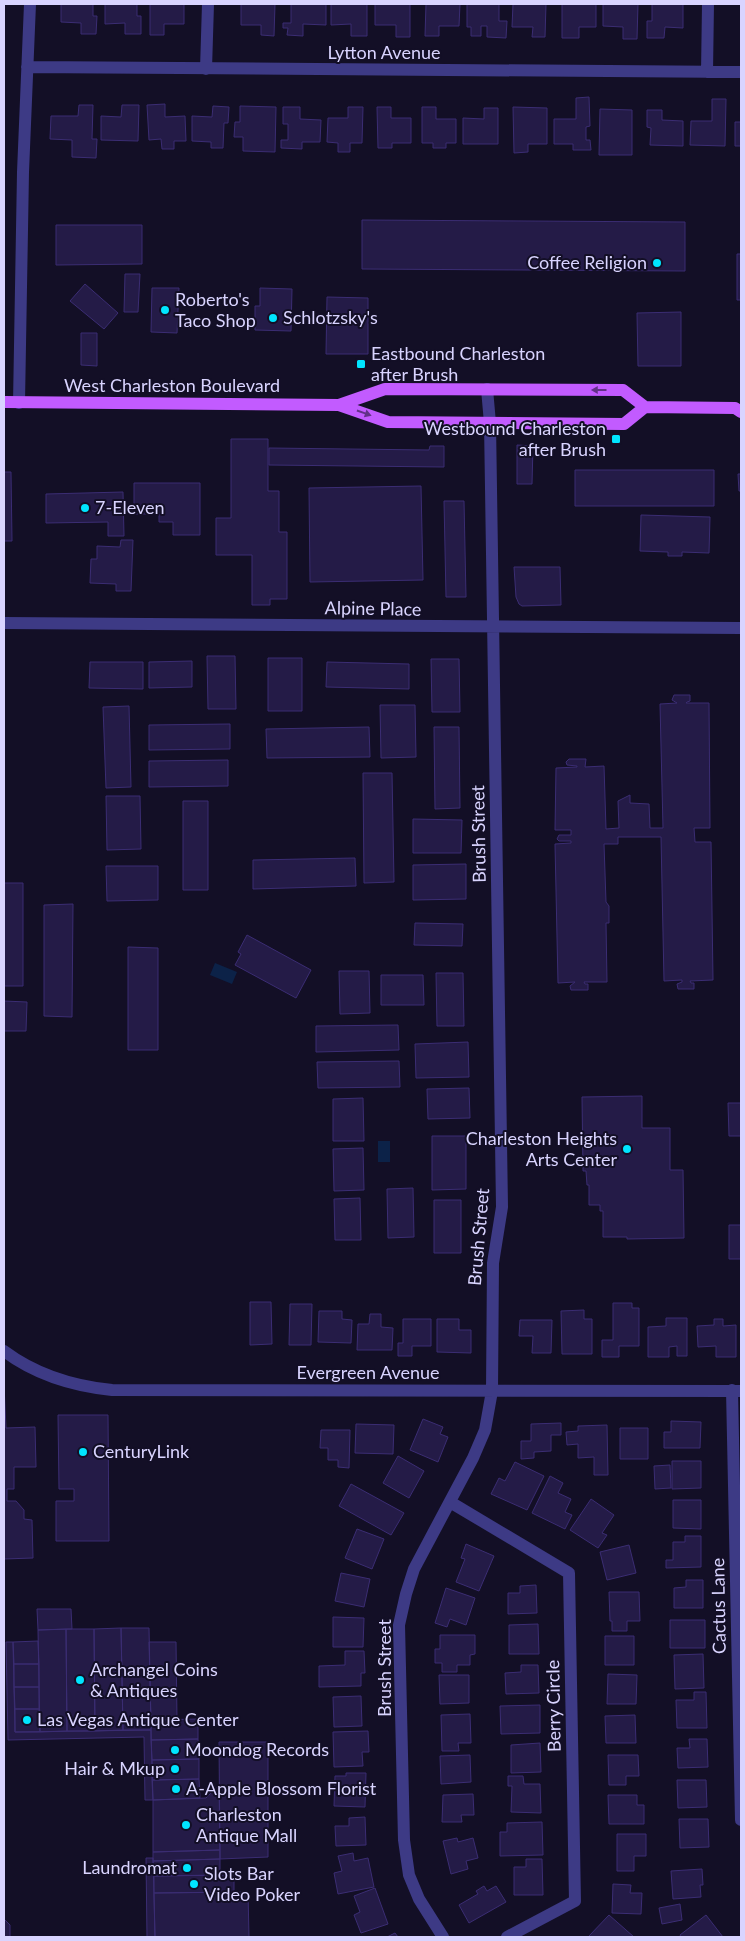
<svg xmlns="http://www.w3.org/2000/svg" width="745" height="1941" viewBox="0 0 745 1941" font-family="Lato,sans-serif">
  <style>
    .water { fill: #0c2248 }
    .building { fill: #241b47; stroke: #3b2d73 }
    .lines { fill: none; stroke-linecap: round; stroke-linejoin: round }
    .street { stroke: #3d3a85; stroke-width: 12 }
    .primary { stroke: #c25bff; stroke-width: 12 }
    .oneway { fill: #623188 }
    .poi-dot { fill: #00e5ff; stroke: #130f26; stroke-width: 2 }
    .labels { text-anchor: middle; stroke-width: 4; stroke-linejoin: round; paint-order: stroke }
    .street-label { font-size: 18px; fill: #d9d4ff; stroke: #130f26 }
    .poi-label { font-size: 18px; fill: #d9d4ff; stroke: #130f26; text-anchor: start }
  </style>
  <rect width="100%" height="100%" fill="#130f26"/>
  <path class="water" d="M 215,963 L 237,972 L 232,984 L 210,975 Z
    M 378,1141 L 390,1141 L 390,1162 L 378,1162 Z"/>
  <path class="building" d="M 61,4 L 93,4 L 93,16 L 97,16 L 96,34 L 81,34 L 81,23 L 61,22 Z
    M 105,4 L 137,4 L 137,16 L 141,16 L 141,34 L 125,34 L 125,23 L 105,24 Z
    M 150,4 L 184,4 L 184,24 L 164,24 L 164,35 L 150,35 Z
    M 241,4 L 275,4 L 274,36 L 261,35 L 261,25 L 241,25 Z
    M 291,4 L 326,4 L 326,25 L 303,24 L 303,36 L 287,35 L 288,28 L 283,28 L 283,23 L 291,23 Z
    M 331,4 L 367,4 L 367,36 L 351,36 L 351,24 L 331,25 Z
    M 375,4 L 410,4 L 410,37 L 396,37 L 396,25 L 375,25 Z
    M 426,4 L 460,4 L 459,26 L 439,26 L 439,36 L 425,36 Z
    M 467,4 L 499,4 L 499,21 L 507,21 L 506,38 L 487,37 L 487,26 L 481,26 L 481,36 L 471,36 L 471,27 L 467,27 Z
    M 513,4 L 546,4 L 545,37 L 532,37 L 533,27 L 512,27 Z
    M 562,4 L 596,4 L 596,27 L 579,27 L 579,38 L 562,38 Z
    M 603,4 L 638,4 L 637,39 L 623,39 L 623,27 L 603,26 Z
    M 652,4 L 683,4 L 683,28 L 665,27 L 664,38 L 647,38 L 647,21 L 652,21 Z
    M 589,97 L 590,126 L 586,127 L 586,140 L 590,140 L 591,150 L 573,150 L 573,144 L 554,144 L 554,119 L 576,119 L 576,98 Z
    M 712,99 L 726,99 L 725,146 L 690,145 L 691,121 L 712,121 Z
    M 165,104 L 165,117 L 185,116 L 186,141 L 174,141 L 174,149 L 162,149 L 161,139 L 149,140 L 147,105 Z
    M 79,105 L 93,105 L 92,139 L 97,139 L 96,158 L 72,157 L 72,140 L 50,139 L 51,116 L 78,116 Z
    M 122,105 L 139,105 L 138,141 L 101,140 L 101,116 L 121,117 Z
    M 213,106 L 229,107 L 228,123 L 224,123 L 223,148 L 211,148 L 211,142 L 192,141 L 192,116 L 212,117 Z
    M 240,106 L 276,107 L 275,152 L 243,151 L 243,137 L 234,137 L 235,122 L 240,122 Z
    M 283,107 L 300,107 L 300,119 L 321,120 L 320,142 L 302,142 L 302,149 L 281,148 L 281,140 L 288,140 L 288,124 L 283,124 Z
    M 348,107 L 363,107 L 362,143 L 350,143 L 350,152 L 338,152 L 338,143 L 327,142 L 328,118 L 348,118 Z
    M 377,107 L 391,107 L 391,118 L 411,118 L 411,143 L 392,143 L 392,148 L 378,148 Z
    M 422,107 L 436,107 L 436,119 L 456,119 L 456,143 L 446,143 L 446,148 L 433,148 L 433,143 L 422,143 Z
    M 513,107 L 547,108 L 547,144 L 528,144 L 528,152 L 514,153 Z
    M 484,108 L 498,108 L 498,144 L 463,144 L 463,118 L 484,119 Z
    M 600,109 L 632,110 L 632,155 L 599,155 Z
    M 647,110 L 662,110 L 662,120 L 683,121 L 683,146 L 650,145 L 651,128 L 647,127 Z
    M 735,122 L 741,122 L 741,146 L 735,146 Z
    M 362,220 L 685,222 L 685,271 L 362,269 Z
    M 56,225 L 142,225 L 142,264 L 56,265 Z
    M 737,254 L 741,254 L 741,309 L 741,300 L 737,300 Z
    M 125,274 L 140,274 L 138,312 L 124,312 Z
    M 85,284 L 118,313 L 104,329 L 70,301 Z
    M 152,288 L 179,288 L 177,333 L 151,332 Z
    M 260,288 L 292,289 L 291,331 L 255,330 L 255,306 L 260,306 Z
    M 327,297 L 368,298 L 368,354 L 326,354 Z
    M 681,312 L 681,366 L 638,366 L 637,313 Z
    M 81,333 L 97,333 L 97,366 L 81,365 Z
    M 231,439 L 268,439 L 268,491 L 279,491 L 279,532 L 287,532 L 287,599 L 270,599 L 270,605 L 252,605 L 252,555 L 216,555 L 216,518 L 231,518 Z
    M 517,445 L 533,446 L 532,484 L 517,484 Z
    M 430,446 L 444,446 L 444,467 L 269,465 L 269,448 L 429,450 Z
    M 575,470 L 714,470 L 714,506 L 575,506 Z
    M 4,472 L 11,472 L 12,541 L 4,541 Z
    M 738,474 L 741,474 L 741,491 L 739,491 Z
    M 134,483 L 200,483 L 200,535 L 173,535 L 173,522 L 159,522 L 159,514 L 134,514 Z
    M 421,486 L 423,580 L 310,582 L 309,488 Z
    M 123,492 L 124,536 L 108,536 L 108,522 L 46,523 L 46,494 Z
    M 444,501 L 464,501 L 466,597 L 446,597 Z
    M 641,515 L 710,517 L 709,553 L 682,552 L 682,556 L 668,556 L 668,552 L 640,551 Z
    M 121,540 L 133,540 L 131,591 L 116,591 L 116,584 L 90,583 L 91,559 L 97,559 L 97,546 L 120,547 Z
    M 514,567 L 560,567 L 561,605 L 522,606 L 519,604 L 516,597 Z
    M 207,656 L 235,656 L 236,709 L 208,709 Z
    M 268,658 L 302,658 L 302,711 L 268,711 Z
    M 431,659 L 459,659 L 460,712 L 432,712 Z
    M 192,661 L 192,687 L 149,688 L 149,662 Z
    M 90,662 L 143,662 L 143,689 L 89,688 Z
    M 327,662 L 409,664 L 409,689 L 326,687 Z
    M 674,695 L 690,695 L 690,701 L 687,702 L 686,703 L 709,703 L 710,828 L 694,828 L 695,842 L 711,842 L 713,980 L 690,981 L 691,983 L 694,983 L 694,989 L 678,989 L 677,984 L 682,982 L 682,980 L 664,981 L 661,837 L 618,837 L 618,844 L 604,844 L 606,902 L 609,906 L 609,923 L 606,923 L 607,982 L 584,982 L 585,984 L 588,984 L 588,990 L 571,990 L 570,986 L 575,982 L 558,983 L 555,844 L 571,843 L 571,841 L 559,841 L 557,839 L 559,835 L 571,835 L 571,830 L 555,830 L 556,768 L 577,767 L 577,766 L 567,765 L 566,762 L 569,759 L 586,759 L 585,767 L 604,766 L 606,829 L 619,828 L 618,801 L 630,795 L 630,803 L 649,804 L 650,828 L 663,828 L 660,704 L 677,703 L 672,700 Z
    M 380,705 L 415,705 L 416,757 L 381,758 Z
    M 129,706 L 131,787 L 106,788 L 103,707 Z
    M 230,724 L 230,749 L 149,750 L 149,725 Z
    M 369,727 L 370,757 L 267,758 L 266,729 Z
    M 434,727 L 459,727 L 460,808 L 435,809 Z
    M 228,760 L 228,786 L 149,787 L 149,761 Z
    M 363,773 L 392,773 L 394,882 L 364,883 Z
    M 106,796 L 140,796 L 141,849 L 107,850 Z
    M 183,801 L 208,801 L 208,890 L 183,890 Z
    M 413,819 L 462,820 L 461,853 L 413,853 Z
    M 355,858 L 356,886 L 253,889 L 253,860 Z
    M 466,864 L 466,899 L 413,900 L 413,865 Z
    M 106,866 L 158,866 L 158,900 L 107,901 Z
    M 4,883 L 23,883 L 23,986 L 4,986 Z
    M 73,904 L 72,1017 L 44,1016 L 44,905 Z
    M 415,923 L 463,924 L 462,946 L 414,945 Z
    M 247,935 L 311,970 L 296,998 L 235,965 L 241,954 L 238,952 Z
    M 128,947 L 158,948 L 158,1050 L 128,1050 Z
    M 339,971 L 369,971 L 370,1013 L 340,1014 Z
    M 436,973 L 463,973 L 464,1026 L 437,1026 Z
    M 381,975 L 423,975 L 424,1005 L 381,1005 Z
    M 4,1001 L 27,1002 L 26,1031 L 4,1031 Z
    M 398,1025 L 399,1050 L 316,1052 L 316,1026 Z
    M 468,1042 L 469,1077 L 416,1078 L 415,1044 Z
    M 399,1061 L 400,1087 L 318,1088 L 317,1062 Z
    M 469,1088 L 470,1118 L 428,1119 L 427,1089 Z
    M 642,1096 L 642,1128 L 670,1128 L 670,1170 L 683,1170 L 684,1238 L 627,1239 L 627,1237 L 603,1237 L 603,1211 L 600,1211 L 600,1205 L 589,1205 L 589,1185 L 587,1185 L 586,1171 L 583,1171 L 582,1097 Z
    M 363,1098 L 364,1141 L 333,1141 L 333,1099 Z
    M 728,1103 L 741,1103 L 741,1136 L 729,1136 Z
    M 432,1136 L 466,1136 L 466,1189 L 432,1190 Z
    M 363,1148 L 364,1190 L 334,1191 L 333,1149 Z
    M 413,1188 L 414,1237 L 388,1238 L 387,1189 Z
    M 360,1198 L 361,1240 L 335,1240 L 334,1199 Z
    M 434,1200 L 461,1200 L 461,1253 L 434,1253 Z
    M 729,1225 L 741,1225 L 741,1259 L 729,1259 Z
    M 250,1302 L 271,1302 L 272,1344 L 250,1345 Z
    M 613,1303 L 632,1303 L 632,1308 L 639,1308 L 639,1346 L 619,1346 L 619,1357 L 602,1357 L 602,1340 L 613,1340 Z
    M 290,1304 L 312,1304 L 311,1345 L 289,1345 Z
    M 584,1310 L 584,1319 L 592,1319 L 592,1354 L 562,1354 L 561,1311 Z
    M 319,1311 L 342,1311 L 342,1319 L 352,1320 L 351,1343 L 318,1342 Z
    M 370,1314 L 381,1314 L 381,1327 L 393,1328 L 392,1350 L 357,1350 L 358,1324 L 369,1324 Z
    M 666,1318 L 687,1318 L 687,1356 L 677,1356 L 677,1346 L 669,1347 L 669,1357 L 648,1357 L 648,1327 L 666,1326 Z
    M 403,1319 L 431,1319 L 431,1346 L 412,1346 L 412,1356 L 398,1356 L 398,1343 L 403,1343 Z
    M 437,1319 L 459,1319 L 459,1330 L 471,1330 L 471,1353 L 437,1352 Z
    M 714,1319 L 723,1319 L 723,1326 L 736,1325 L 736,1357 L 716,1357 L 716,1346 L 698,1347 L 697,1326 L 714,1325 Z
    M 520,1320 L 552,1320 L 551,1353 L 532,1353 L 533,1336 L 519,1336 Z
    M 4,1385 L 6,1428 L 35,1427 L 36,1467 L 14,1467 L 14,1489 L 7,1489 L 7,1501 L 16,1501 L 24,1510 L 24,1519 L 32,1520 L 33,1558 L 4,1559 Z
    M 58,1415 L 108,1415 L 109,1541 L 56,1541 L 56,1501 L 74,1501 L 74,1489 L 59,1489 Z
    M 423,1419 L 443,1427 L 440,1434 L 448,1437 L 438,1462 L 410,1450 Z
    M 671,1421 L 701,1422 L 700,1448 L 664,1448 L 664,1432 L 671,1432 Z
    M 561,1423 L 561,1435 L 551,1435 L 551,1451 L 534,1452 L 534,1458 L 521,1459 L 521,1441 L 531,1441 L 531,1424 Z
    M 356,1424 L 394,1425 L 393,1454 L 355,1453 Z
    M 607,1425 L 608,1475 L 594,1475 L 594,1457 L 578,1458 L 578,1444 L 567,1445 L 566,1432 L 578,1431 L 578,1426 Z
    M 620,1428 L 648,1428 L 648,1459 L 620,1459 Z
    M 321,1430 L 350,1430 L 349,1468 L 338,1467 L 338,1460 L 328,1460 L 328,1448 L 320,1448 Z
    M 398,1456 L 424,1471 L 409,1498 L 383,1483 Z
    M 672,1461 L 701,1461 L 701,1488 L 672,1489 Z
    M 515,1462 L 544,1476 L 527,1510 L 491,1494 L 499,1478 L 505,1481 Z
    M 670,1465 L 671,1488 L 655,1489 L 654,1466 Z
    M 550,1476 L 563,1483 L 558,1493 L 571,1499 L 565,1512 L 572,1515 L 565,1529 L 532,1513 Z
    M 351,1484 L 404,1513 L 391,1535 L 339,1506 Z
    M 591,1499 L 614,1515 L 602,1533 L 607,1535 L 598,1548 L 570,1530 Z
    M 673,1500 L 701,1500 L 701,1529 L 673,1528 Z
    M 357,1529 L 384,1539 L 372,1569 L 345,1558 Z
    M 685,1536 L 701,1536 L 701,1567 L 666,1568 L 666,1560 L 673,1560 L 673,1542 L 685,1542 Z
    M 466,1544 L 494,1556 L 479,1591 L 456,1582 L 465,1559 L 461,1558 Z
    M 629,1545 L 636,1573 L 607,1580 L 600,1552 Z
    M 341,1573 L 370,1579 L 364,1607 L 335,1601 Z
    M 686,1580 L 703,1580 L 703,1608 L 674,1608 L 674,1588 L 686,1587 Z
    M 536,1585 L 537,1613 L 508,1614 L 508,1593 L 520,1593 L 520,1586 Z
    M 446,1588 L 475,1598 L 466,1625 L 450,1619 L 447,1627 L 435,1623 Z
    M 609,1592 L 639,1592 L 640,1621 L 627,1621 L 627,1631 L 612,1631 L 612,1621 L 610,1621 Z
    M 37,1609 L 71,1609 L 72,1629 L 38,1630 Z
    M 333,1617 L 364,1618 L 363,1647 L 333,1647 Z
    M 670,1620 L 705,1620 L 705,1648 L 670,1648 Z
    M 538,1624 L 539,1654 L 509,1654 L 509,1625 Z
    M 121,1628 L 149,1628 L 151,1730 L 123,1730 Z
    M 121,1628 L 123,1730 L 95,1731 L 94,1629 Z
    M 66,1629 L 67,1731 L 40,1732 L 38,1630 Z
    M 66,1629 L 94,1629 L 95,1731 L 67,1731 Z
    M 440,1635 L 475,1635 L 475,1654 L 470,1655 L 470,1665 L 457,1665 L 457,1672 L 442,1672 L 442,1663 L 435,1663 L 435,1649 L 440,1649 Z
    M 605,1636 L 634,1636 L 634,1665 L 605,1665 Z
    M 38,1641 L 39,1664 L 14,1664 L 13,1642 Z
    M 6,1642 L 13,1642 L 15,1732 L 151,1730 L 153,1800 L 145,1800 L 144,1737 L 8,1740 Z
    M 149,1642 L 176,1642 L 177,1720 L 151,1720 Z
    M 345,1651 L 364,1651 L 365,1673 L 361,1673 L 361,1686 L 319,1687 L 319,1666 L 345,1665 Z
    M 703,1654 L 704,1688 L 675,1689 L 674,1655 Z
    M 14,1664 L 39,1664 L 39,1687 L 14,1687 Z
    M 521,1665 L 538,1665 L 539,1693 L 506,1694 L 505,1673 L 521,1672 Z
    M 608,1674 L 637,1675 L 636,1704 L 607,1704 Z
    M 439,1675 L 469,1675 L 469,1703 L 440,1704 Z
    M 14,1687 L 39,1687 L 39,1709 L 15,1709 Z
    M 694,1692 L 706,1692 L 707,1728 L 677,1728 L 676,1700 L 694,1700 Z
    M 361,1696 L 362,1726 L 334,1727 L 333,1697 Z
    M 540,1705 L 540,1733 L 501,1734 L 500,1706 Z
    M 15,1709 L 39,1709 L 40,1732 L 15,1732 Z
    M 470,1714 L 471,1743 L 458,1743 L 459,1751 L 442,1751 L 441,1715 Z
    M 635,1715 L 636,1743 L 606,1743 L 605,1716 Z
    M 198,1719 L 198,1739 L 151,1740 L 151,1720 Z
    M 368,1731 L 369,1752 L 362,1752 L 363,1766 L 334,1767 L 333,1732 Z
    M 198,1739 L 199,1759 L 152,1760 L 151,1740 Z
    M 689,1739 L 707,1739 L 708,1767 L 678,1768 L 677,1748 L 690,1748 Z
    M 219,1742 L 268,1742 L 268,1857 L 220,1859 Z
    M 540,1743 L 541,1772 L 511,1773 L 511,1745 Z
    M 470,1755 L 471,1782 L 441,1784 L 440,1756 Z
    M 608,1755 L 638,1755 L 639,1776 L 626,1776 L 626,1785 L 609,1785 Z
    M 199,1759 L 199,1779 L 152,1780 L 152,1760 Z
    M 346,1773 L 366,1773 L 365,1807 L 334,1806 L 335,1776 L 346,1776 Z
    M 508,1776 L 523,1776 L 524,1784 L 540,1784 L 541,1813 L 511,1812 L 512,1786 L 508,1786 Z
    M 199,1779 L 200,1798 L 153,1800 L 152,1780 Z
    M 677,1780 L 706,1780 L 707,1807 L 678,1808 Z
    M 219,1785 L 220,1850 L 153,1852 L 153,1800 L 206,1798 Z
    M 473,1794 L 474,1815 L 461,1815 L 462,1822 L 442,1822 L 443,1795 Z
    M 608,1795 L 637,1795 L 637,1805 L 644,1805 L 644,1824 L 609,1824 Z
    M 365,1817 L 366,1845 L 336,1846 L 335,1826 L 349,1826 L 349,1818 Z
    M 679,1819 L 708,1819 L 709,1847 L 680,1848 Z
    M 542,1822 L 543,1855 L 500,1856 L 500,1832 L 507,1832 L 507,1823 Z
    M 617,1834 L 646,1834 L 646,1856 L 634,1856 L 634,1871 L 617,1871 Z
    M 457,1838 L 458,1842 L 473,1838 L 478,1858 L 466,1861 L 468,1869 L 451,1874 L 443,1841 Z
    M 220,1850 L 220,1859 L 153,1861 L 153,1852 Z
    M 353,1853 L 354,1861 L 368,1858 L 374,1887 L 338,1894 L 334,1873 L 342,1871 L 338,1856 Z
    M 146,1858 L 153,1858 L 155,1937 L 147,1937 Z
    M 220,1859 L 220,1875 L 154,1876 L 153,1861 Z
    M 526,1859 L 542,1859 L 543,1895 L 514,1895 L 514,1867 L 526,1867 Z
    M 702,1869 L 703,1885 L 700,1885 L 701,1897 L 673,1899 L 671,1871 Z
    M 234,1875 L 234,1892 L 154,1893 L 154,1876 Z
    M 613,1884 L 631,1885 L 630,1893 L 642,1893 L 641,1914 L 612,1913 Z
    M 484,1886 L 487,1891 L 496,1886 L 506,1902 L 469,1923 L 459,1905 L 478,1894 L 476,1891 Z
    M 375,1888 L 388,1924 L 361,1933 L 354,1915 L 360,1912 L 354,1896 Z
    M 248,1892 L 249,1937 L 155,1937 L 154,1893 Z
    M 680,1904 L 682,1920 L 662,1924 L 659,1908 Z
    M 609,1915 L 634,1937 L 591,1937 L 589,1936 Z
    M 706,1915 L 723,1937 L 681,1937 L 680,1935 Z
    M 4,1919 L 10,1925 L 10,1937 L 4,1937 Z
    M 395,1933 L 398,1937 L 387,1937 Z"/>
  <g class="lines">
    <path class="street" d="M 27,67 L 741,72
      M 206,69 L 208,4
      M 707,72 L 708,4
      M 19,403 L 23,172 L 30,4
      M 4,623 L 741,628
      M 4,1351 C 36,1375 72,1386 112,1390 L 741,1391
      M 732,1390 L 741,1820
      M 450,1502 L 569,1573 L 575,1901 L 507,1937
      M 443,1937 L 419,1899 L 409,1875 L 404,1840 L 399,1625 L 406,1594 L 414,1569 L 473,1458 L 485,1430 L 492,1391 L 493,1263 L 502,1207 L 490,423 L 487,389"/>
    <path class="primary" d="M 4,402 L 339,405 L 388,422 L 624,424 L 645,407
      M 339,405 L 385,389 L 623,390 L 645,407 L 735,408 L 741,412"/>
  </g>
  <defs><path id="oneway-solid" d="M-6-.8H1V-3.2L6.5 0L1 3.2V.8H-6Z" transform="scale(1.25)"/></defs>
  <g class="oneway">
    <use href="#oneway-solid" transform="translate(599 390) rotate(-180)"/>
    <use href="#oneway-solid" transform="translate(364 413) rotate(19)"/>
  </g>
  <g class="poi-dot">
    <circle cx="657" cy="263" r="5"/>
    <circle cx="165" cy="310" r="5"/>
    <circle cx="273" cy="318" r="5"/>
    <rect x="356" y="359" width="10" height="10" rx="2.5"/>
    <rect x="611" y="434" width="10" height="10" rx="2.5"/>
    <circle cx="85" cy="508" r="5"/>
    <circle cx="627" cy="1149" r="5"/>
    <circle cx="83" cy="1452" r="5"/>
    <circle cx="80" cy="1680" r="5"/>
    <circle cx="27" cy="1720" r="5"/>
    <circle cx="175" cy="1750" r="5"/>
    <circle cx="175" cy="1769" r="5"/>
    <circle cx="176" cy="1789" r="5"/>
    <circle cx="186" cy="1825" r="5"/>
    <circle cx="187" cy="1868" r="5"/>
    <circle cx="194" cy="1884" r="5"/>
  </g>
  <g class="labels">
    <g class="street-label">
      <text x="384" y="59">Lytton Avenue</text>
      <text x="172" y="392">West Charleston Boulevard</text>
      <text transform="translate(373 609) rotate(1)" y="6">Alpine Place</text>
      <text transform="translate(479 834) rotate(-91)" y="6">Brush Street</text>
      <text transform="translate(479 1237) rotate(-85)" y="6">Brush Street</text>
      <text x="368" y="1379">Evergreen Avenue</text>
      <text transform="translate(719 1606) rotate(-91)" y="6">Cactus Lane</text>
      <text transform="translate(385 1668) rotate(-90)" y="6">Brush Street</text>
      <text transform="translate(554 1706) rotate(-91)" y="6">Berry Circle</text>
    </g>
    <g class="poi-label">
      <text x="647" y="269" text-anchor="end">Coffee Religion</text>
      <text x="175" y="306">Roberto's<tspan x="175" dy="21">Taco Shop</tspan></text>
      <text x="283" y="324">Schlotzsky's</text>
      <text x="371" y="360">Eastbound Charleston<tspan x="371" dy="21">after Brush</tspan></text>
      <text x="606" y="435" text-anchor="end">Westbound Charleston<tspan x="606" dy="21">after Brush</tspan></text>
      <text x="95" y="514">7-Eleven</text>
      <text x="617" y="1145" text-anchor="end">Charleston Heights<tspan x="617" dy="21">Arts Center</tspan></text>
      <text x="93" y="1458">CenturyLink</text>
      <text x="90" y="1676">Archangel Coins<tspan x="90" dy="21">&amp; Antiques</tspan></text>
      <text x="37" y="1726">Las Vegas Antique Center</text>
      <text x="185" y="1756">Moondog Records</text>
      <text x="165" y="1775" text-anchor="end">Hair &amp; Mkup</text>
      <text x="186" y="1795">A-Apple Blossom Florist</text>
      <text x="196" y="1821">Charleston<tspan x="196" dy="21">Antique Mall</tspan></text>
      <text x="177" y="1874" text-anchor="end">Laundromat</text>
      <text x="204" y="1880">Slots Bar<tspan x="204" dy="21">Video Poker</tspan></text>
    </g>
  </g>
  <rect width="745" height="1941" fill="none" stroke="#d9d4ff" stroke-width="10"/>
</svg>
